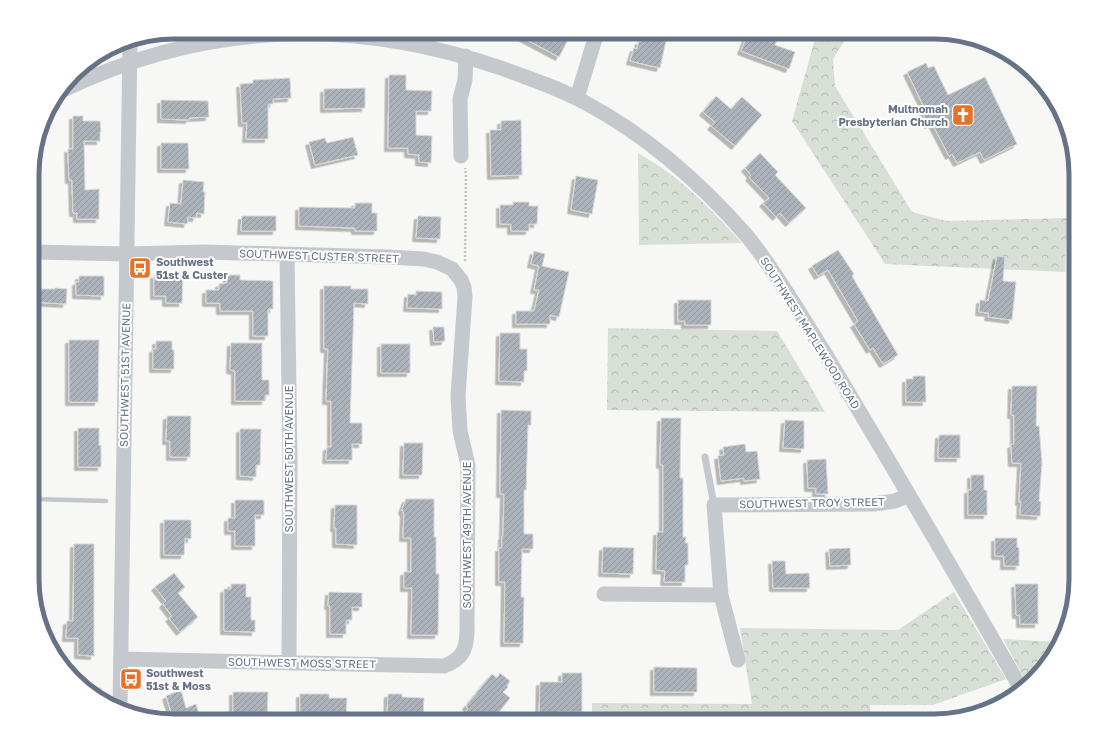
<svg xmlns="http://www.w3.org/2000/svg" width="1108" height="753" viewBox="0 0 1108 753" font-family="'Golos Text',sans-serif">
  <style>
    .forest { fill: url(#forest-crowns) }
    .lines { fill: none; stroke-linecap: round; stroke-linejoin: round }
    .stream { stroke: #c0c8ce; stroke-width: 4.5 }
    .building { fill: url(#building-hatch); stroke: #d9d9d7; filter: url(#shadow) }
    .path { stroke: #bfc0c3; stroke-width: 2.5; stroke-dasharray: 2 2; stroke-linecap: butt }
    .lane { stroke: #c5c8cc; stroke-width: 7 }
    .street { stroke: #c5c8cc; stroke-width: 15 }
    .labels { text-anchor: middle; stroke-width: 4; stroke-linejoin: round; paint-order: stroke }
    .poi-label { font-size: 11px; font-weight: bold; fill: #667386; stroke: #fff; text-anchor: start }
    .street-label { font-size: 11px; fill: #667386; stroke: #fff }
    .rim { fill: none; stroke: #667386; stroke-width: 5 }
  </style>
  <defs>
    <pattern id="forest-crowns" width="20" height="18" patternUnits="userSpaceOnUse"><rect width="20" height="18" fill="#d8dfd6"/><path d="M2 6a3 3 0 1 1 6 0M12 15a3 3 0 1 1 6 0" fill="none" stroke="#b3b9b3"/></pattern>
    <pattern id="building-hatch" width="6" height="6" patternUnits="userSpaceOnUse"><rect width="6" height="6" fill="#adb3bb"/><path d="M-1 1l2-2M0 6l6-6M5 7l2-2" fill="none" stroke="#91969e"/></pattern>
    <filter id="shadow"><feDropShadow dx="-3.5" dy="3.5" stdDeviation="0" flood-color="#0004"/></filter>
  </defs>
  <rect width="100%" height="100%" fill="#f7f8f5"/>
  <path class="forest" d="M 817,32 L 850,32 L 833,59 L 835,86 L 912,212 L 947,221 L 1067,218 L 1065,272 L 885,264 L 792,121 Z
    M 638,153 C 647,159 657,164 666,171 C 694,191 719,218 742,243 L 639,245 Z
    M 608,328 L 777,331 L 809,384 L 825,412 L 607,410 Z
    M 954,592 L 1006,679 L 933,705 L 870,705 L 870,721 L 592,721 L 592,703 L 752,704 L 740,628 L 898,630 Z
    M 1003,639 L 1059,642 L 1047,665 L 1026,682 Z
    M 78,681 L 102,688 L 102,699 L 88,692 Z"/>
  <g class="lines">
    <path class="stream" d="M 33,499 L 106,501"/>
  </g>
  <path class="building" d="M 512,32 L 559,32 L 569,38 L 559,57 Z
    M 644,32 L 668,32 L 660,68 L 630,61 L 634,48 L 637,49 L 639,41 L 641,42 Z
    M 763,32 L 778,38 L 775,45 L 795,52 L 789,69 L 741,51 L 748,33 L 761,38 Z
    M 926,63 L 928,68 L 934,66 L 948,95 L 985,77 L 1017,144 L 984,160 L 980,152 L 957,163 L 952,154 L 949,156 L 932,123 L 928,125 L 922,113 L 926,111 L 907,72 Z
    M 389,75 L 406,75 L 406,90 L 432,91 L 431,111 L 416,111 L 416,135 L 432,136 L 431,163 L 419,162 L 419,155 L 408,154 L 408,148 L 388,148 Z
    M 290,78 L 291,98 L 273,99 L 273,104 L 268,104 L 268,139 L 246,139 L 247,123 L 242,123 L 240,84 L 253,83 L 253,80 Z
    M 365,88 L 365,108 L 324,109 L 324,89 Z
    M 716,96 L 731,109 L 742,97 L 762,115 L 735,146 L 711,126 L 715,122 L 703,112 Z
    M 161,100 L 208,101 L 209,117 L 189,118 L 189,120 L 161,119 Z
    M 73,116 L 83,116 L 83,121 L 100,121 L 101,132 L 100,132 L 100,141 L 84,141 L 85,190 L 99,189 L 99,219 L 77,219 L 77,213 L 73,213 L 72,180 L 69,180 L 68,149 L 73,149 Z
    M 521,120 L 522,175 L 491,176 L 490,130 L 501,130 L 501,121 Z
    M 353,137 L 358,155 L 315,165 L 309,142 L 325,138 L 327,143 Z
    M 161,143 L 188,143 L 189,169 L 161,169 Z
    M 760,153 L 778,172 L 775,175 L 806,208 L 789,223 L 780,213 L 776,217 L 763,203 L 769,198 L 749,177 L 751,175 L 745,168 Z
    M 576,176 L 598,180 L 592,214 L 571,210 Z
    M 183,180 L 204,182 L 203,192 L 205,192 L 204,214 L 197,213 L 196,218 L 188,217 L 187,224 L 168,222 L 170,203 L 181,204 Z
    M 513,202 L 529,202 L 529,206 L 538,206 L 537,224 L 529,224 L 529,231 L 511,231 L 511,224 L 500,224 L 500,205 L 513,205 Z
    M 355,203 L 372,203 L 372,213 L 377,213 L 377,231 L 355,231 L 355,228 L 299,226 L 299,207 L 355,208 Z
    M 242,216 L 276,216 L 276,231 L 241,231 Z
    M 418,216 L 441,217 L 440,239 L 416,238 Z
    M 838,250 L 854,274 L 852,276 L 898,355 L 883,364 L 873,348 L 870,350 L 854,324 L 858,321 L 828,270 L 818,276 L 812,266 Z
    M 534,251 L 545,254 L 542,266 L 569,272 L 559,317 L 550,315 L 550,324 L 516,324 L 516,311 L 534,311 L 539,290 L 534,290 L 539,266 L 531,264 Z
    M 997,256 L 1005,257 L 1003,281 L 1016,282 L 1012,320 L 988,317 L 989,313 L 979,312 L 980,300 L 988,301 Z
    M 154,275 L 183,275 L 182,303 L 166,303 L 166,296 L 154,296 Z
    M 227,275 L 240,275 L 240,280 L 273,281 L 273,309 L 268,309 L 268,336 L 253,336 L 253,311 L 220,311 L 220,303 L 206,303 L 206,290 L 219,290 L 219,284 L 227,283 Z
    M 79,276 L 104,276 L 104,296 L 76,295 L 76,282 L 79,282 Z
    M 324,286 L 351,286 L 351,289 L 368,289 L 368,304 L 354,303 L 350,423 L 362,423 L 362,444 L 352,444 L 352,460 L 326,460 L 327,447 L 331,447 L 331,401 L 326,401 L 328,349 L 324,349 Z
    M 55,288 L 67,289 L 66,304 L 33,302 L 33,289 L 55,289 Z
    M 416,291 L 442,292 L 442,309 L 407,308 L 408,294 L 416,295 Z
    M 678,300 L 711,300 L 711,325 L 685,325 L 685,321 L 678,321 Z
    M 433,327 L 444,327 L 445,341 L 434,342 Z
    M 500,333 L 520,333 L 520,349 L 527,349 L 527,371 L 524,371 L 524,382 L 499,381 Z
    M 69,340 L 99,340 L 98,402 L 69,402 Z
    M 156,341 L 172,341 L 172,350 L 174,350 L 174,369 L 153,369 L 153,349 L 156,349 Z
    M 231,343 L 262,343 L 262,380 L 269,380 L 269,395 L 265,395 L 265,401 L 235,401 L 235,371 L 230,370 Z
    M 381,344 L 410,344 L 410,373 L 381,373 Z
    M 913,376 L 925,376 L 926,402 L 906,402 L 906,379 L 913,379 Z
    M 1012,386 L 1037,386 L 1036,426 L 1039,426 L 1042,463 L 1039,501 L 1041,502 L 1040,516 L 1020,515 L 1021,501 L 1019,502 L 1021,463 L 1012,463 L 1011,445 L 1014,444 L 1014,415 L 1011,415 Z
    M 501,410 L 531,411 L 531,425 L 528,425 L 526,490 L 524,490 L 524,534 L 533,534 L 533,549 L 522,549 L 521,597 L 524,597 L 523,643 L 504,643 L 505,582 L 499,582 L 499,548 L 502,548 L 502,536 L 503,536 L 504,494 L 500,494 Z
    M 167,416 L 191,416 L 190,457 L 170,457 L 170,441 L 166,441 Z
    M 661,418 L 681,418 L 680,478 L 683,478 L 683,537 L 686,537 L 685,543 L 688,543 L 688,565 L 685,565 L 685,582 L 664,582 L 665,571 L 656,570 L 657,532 L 663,532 L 663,465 L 660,465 Z
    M 785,420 L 804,421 L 804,449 L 783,448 Z
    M 78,428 L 99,428 L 99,446 L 101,445 L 101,467 L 78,467 Z
    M 240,429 L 261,429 L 260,465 L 256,465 L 256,477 L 240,476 Z
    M 939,435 L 960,435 L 960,458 L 938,458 Z
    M 404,443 L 423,443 L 422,475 L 403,475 Z
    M 745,444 L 746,452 L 757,451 L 760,479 L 744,481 L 744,478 L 721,481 L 718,456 L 724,455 L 723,447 Z
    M 826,459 L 828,494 L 816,494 L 816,488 L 808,488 L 807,460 Z
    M 971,475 L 984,475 L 984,490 L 987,490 L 987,515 L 968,515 L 968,490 L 971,490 Z
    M 406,499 L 434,499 L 434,537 L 436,537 L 436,574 L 439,574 L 438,635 L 411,635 L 412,588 L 404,588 L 404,572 L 411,572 L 411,538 L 403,538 L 404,514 L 402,510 Z
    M 235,500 L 264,500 L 264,515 L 255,515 L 255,546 L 235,546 L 235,531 L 228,531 L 228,518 L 235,518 Z
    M 335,505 L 357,505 L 357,545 L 336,544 L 336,528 L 334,528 Z
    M 164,520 L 191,520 L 191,539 L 185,538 L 184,555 L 164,555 Z
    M 995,538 L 1017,538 L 1017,547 L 1019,548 L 1019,566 L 1004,566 L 1004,556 L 995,556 Z
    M 74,544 L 94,544 L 94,656 L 78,655 L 78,638 L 66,638 L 67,621 L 73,621 Z
    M 603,547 L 634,548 L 633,574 L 602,573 Z
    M 850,548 L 851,565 L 830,566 L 829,549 Z
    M 772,561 L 785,561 L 786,574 L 809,573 L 810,588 L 773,588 Z
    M 174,573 L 185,587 L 178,593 L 198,617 L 180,632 L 169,618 L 172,616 L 163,604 L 166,601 L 155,587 Z
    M 231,584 L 246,584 L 246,597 L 251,597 L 251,620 L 255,620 L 255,632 L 224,631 L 224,589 L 231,589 Z
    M 1015,584 L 1038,584 L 1038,624 L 1020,624 L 1020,615 L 1016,615 Z
    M 329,592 L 362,593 L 362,607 L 352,607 L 352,620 L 346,620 L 346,634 L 330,634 L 330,606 L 328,606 Z
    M 654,667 L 697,668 L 697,692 L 654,692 Z
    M 500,673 L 510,681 L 507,686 L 508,687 L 503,692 L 510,698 L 492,721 L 457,721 L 468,709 L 466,706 L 492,674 L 497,678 Z
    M 562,673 L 582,673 L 582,712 L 557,712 L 556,721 L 539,721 L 540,682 L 562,682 Z
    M 181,690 L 186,708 L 196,704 L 201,721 L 174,721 L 166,696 Z
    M 233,692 L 268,692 L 267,720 L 253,720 L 253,715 L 239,715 L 239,714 L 233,713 Z
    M 300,694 L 329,694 L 329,698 L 347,698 L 346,721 L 323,721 L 323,717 L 311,717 L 310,714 L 300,714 Z
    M 388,694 L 402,694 L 402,697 L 424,698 L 423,718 L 387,717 Z"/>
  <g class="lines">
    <path class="path" d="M 465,261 L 466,175 L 465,168"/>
    <path class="lane" d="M 705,457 L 714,505"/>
    <path class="street" d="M 63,90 C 205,22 352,17 501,68 C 529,78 558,88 584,102 C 646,135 701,183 747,236 C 766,259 782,285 798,310 C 819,343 839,376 858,409 C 913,501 967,594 1020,687
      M 577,98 L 597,32
      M 461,156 L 460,99 L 465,80 L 466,56
      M 33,252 L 127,254 L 204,252 L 388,257 L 424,259 L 437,262 L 452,269 L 461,280 L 464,287 L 465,297 L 458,396 L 460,431 L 468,465 L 467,633 C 466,651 462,659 444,666 L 121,659
      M 287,255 L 290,460 L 289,663
      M 604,594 L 721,595
      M 738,660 L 721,595 L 714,505 L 874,504 L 895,501 L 909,495
      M 120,709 L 130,41"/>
  </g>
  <defs>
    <g id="church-square" transform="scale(1.15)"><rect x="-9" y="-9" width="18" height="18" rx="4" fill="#e77126" stroke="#fff"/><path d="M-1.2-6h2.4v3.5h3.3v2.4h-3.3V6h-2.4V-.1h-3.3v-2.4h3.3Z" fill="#fff"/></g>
    <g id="bus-square" transform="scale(1.15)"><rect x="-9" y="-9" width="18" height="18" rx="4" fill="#e77126" stroke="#fff"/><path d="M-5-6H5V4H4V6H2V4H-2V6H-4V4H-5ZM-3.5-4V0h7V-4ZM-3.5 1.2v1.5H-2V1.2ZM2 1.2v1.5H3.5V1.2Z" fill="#fff"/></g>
  </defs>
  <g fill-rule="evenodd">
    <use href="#church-square" x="963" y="115"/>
    <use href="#bus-square" x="140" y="268"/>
    <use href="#bus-square" x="131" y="679"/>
  </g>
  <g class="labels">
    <g class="poi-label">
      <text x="948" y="113" text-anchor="end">Multnomah<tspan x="948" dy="13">Presbyterian Church</tspan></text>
      <text x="156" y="266">Southwest<tspan x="156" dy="13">51st &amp; Custer</tspan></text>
      <text x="146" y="677">Southwest<tspan x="146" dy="13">51st &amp; Moss</tspan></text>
    </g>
    <g class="street-label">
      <text transform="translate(319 256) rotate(2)" y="4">SOUTHWEST CUSTER STREET</text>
      <text transform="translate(810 333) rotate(58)" y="4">SOUTHWEST MAPLEWOOD ROAD</text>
      <text transform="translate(125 375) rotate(-89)" y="4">SOUTHWEST 51ST AVENUE</text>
      <text transform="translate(289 459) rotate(-90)" y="4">SOUTHWEST 50TH AVENUE</text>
      <text transform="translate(812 503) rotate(-1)" y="4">SOUTHWEST TROY STREET</text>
      <text transform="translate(467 535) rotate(-90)" y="4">SOUTHWEST 49TH AVENUE</text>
      <text transform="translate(302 663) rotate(1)" y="4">SOUTHWEST MOSS STREET</text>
    </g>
  </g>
  <path d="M0 0H1108V753H0ZM174 39H934A135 135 0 0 1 1069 174V579A135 135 0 0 1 934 714H174A135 135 0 0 1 39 579V174A135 135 0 0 1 174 39Z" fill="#fff" fill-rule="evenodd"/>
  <path class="rim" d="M174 39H934A135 135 0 0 1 1069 174V579A135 135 0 0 1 934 714H174A135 135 0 0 1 39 579V174A135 135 0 0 1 174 39Z"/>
</svg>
